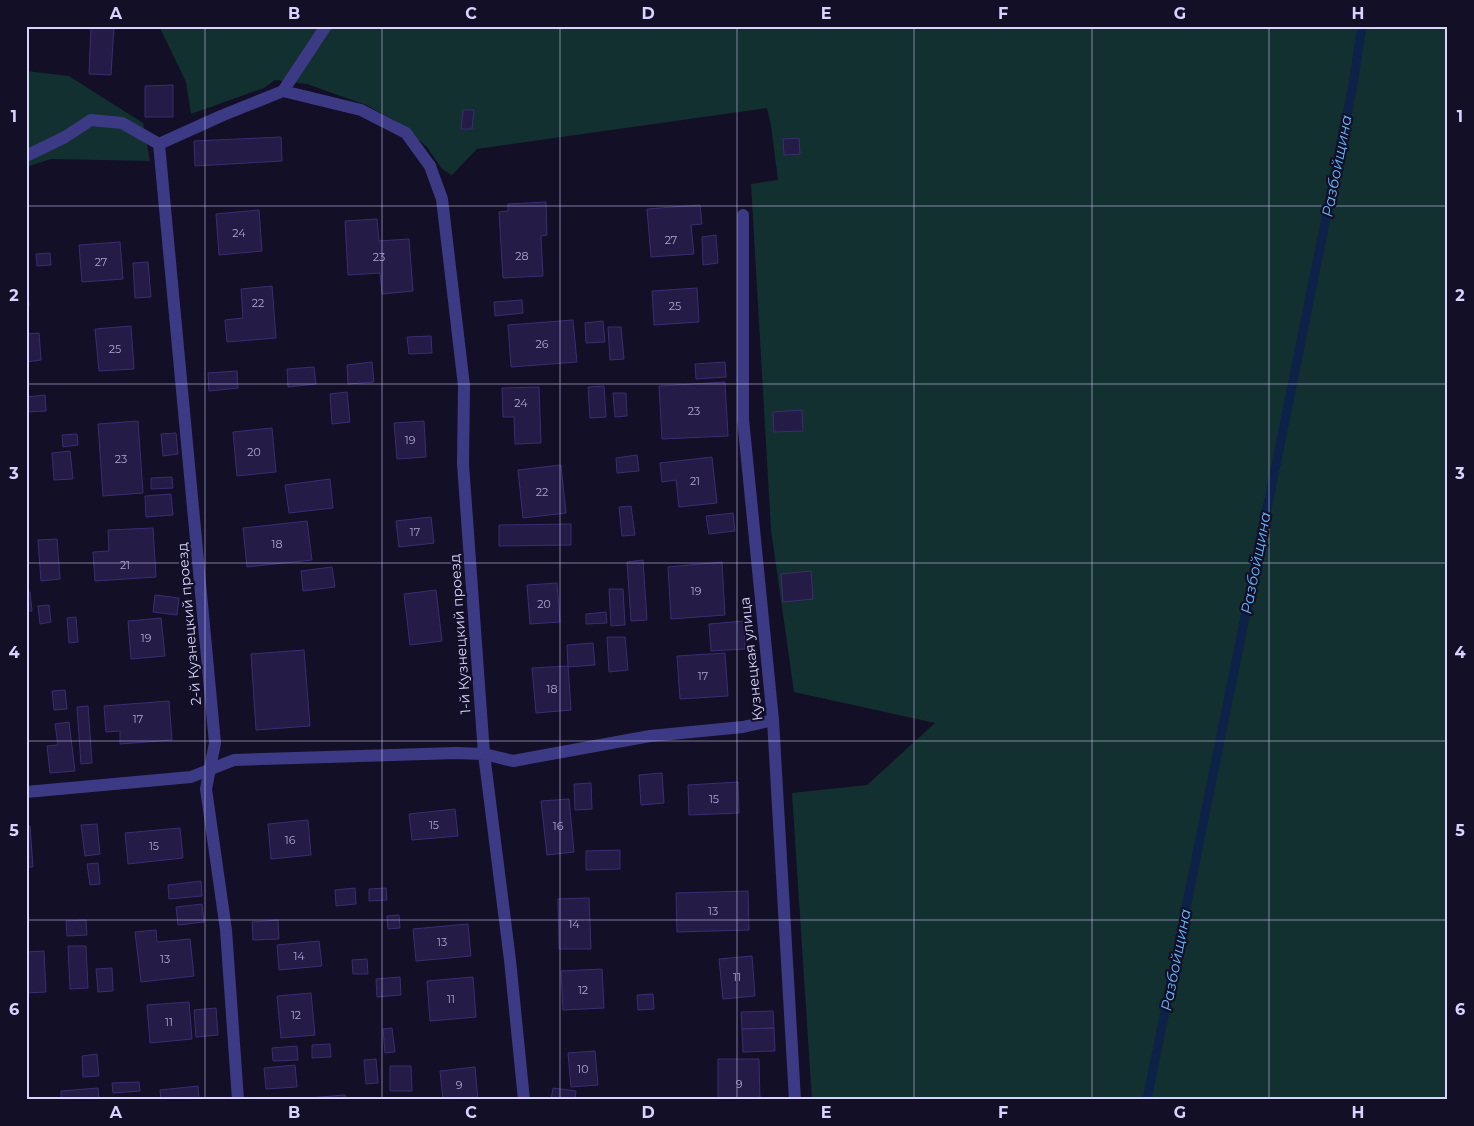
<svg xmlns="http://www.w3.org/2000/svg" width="1474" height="1126" viewBox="0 0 1474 1126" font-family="Montserrat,sans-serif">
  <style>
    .green { fill: #12302f }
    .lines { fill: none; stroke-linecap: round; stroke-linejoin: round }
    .stream { stroke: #0c2248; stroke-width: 9 }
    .building { fill: #241b47; stroke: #3b2d73 }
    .service { stroke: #3d3a85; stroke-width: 12 }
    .minor { stroke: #3d3a85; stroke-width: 12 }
    .grid { fill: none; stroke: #d9d4ff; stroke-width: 1; stroke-opacity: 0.55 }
    .labels { text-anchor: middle; stroke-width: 4.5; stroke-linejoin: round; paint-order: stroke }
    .number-label { font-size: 11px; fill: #aca6d1 }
    .street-label { font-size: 14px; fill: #d9d4ff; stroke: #130f26 }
    .water-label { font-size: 15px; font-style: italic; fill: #62b6ff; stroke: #130f26 }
    .neatline { fill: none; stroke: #d9d4ff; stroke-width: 2 }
    .grid-label { font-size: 16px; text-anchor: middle; font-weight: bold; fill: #d9d4ff }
  </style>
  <rect width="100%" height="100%" fill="#130f26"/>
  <path class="green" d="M 159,26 L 1448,26 L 1448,1100 L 812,1100 L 792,793 L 867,785 L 935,723 L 794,692 L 771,530 L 751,184 L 778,180 L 771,126 L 767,108 L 477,149 L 452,175 L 442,169 L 427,147 L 396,121 L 366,105 L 307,84 L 275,80 L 264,88 L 191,114 L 186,82 Z
    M 26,71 L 69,76 L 143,123 L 150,161 L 51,159 L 26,167 Z"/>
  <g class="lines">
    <path class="stream" d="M 1147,1100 L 1352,90 L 1362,26"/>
  </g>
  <path class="building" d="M 91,26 L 114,26 L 111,75 L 89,74 Z
    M 173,85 L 173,117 L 145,117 L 145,86 Z
    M 463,110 L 474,110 L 472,129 L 461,129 Z
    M 281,137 L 282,161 L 195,166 L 194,141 Z
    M 799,138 L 800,154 L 784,155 L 783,139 Z
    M 546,202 L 547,235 L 541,236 L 543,276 L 503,278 L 499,212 L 508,211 L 508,204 Z
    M 700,205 L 702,224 L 691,225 L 694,254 L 651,257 L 647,209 Z
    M 259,210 L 262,251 L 219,255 L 216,214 Z
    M 377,219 L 379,241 L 409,239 L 413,291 L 382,294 L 380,273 L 348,275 L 345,221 Z
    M 716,235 L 718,263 L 703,265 L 702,237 Z
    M 120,242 L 123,279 L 82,282 L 79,245 Z
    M 50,253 L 51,265 L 37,266 L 36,254 Z
    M 148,262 L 151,297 L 135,298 L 133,263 Z
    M 26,268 L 29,306 L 26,307 Z
    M 272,286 L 276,338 L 227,342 L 225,320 L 243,318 L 241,289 Z
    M 697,288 L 699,322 L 654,325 L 652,291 Z
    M 522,300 L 523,313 L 495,316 L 494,302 Z
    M 573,320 L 577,362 L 511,367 L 508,325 Z
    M 603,321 L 605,342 L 586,343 L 585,323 Z
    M 131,326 L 134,369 L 99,371 L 95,329 Z
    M 608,327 L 621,327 L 624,359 L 610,360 Z
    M 39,333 L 41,360 L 26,362 L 26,334 Z
    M 431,336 L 432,353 L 409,354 L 407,337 Z
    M 372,362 L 374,382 L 348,384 L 347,365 Z
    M 725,362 L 726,377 L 696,379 L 695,364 Z
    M 314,367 L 316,384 L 288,387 L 287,369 Z
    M 237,371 L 238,388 L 209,391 L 208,373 Z
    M 725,382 L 728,436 L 662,439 L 659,386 Z
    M 604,386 L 606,417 L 590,418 L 588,387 Z
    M 539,387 L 541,443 L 515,444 L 514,417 L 503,417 L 502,388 Z
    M 347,392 L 350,422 L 332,424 L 330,394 Z
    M 613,393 L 626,393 L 627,416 L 615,417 Z
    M 45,395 L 46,411 L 27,412 L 26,397 Z
    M 802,410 L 803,431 L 774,432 L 773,412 Z
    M 138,421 L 143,493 L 103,496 L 98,424 Z
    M 424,421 L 426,457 L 397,459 L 394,423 Z
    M 272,428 L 276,472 L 237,476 L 233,432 Z
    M 176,433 L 178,454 L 163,456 L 161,434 Z
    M 77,434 L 78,445 L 63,447 L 62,435 Z
    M 70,451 L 73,479 L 54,480 L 52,453 Z
    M 637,455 L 639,471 L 617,473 L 616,458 Z
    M 712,457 L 717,503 L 679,507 L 676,480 L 662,482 L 660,463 Z
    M 561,465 L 566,513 L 523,518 L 518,470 Z
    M 172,477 L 173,488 L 151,489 L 151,478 Z
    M 330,479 L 333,508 L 289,513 L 285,485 Z
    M 171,494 L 173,515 L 146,517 L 145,496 Z
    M 631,506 L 635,535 L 622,536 L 619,507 Z
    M 733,513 L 735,531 L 709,534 L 706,516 Z
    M 431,517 L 434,543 L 399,547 L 396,521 Z
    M 307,521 L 312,560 L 247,567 L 243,528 Z
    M 571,524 L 571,545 L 499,546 L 499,525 Z
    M 153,528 L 156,577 L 95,581 L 93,552 L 109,551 L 108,530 Z
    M 57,539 L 60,579 L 41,581 L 38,540 Z
    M 643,560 L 647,620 L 631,621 L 627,562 Z
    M 722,562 L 725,615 L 671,619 L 668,567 Z
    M 332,567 L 335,587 L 303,591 L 301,571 Z
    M 811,571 L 813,599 L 783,602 L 781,574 Z
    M 557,583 L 560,622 L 530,624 L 527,585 Z
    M 609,589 L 623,589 L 625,625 L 611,626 Z
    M 436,590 L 442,641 L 410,645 L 404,594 Z
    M 30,592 L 32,611 L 26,611 L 26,593 Z
    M 155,595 L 179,598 L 177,615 L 153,612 Z
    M 49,605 L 51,622 L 40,624 L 38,606 Z
    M 606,612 L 607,623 L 586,624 L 586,614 Z
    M 76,617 L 78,642 L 69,643 L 67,618 Z
    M 161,618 L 165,656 L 131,659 L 128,621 Z
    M 744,621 L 745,649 L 711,651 L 709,624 Z
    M 607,637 L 625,637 L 628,670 L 609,672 Z
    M 593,643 L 595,665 L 568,667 L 567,645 Z
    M 304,650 L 310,726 L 256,730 L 251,654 Z
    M 725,653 L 728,696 L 680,699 L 677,656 Z
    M 568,666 L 571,710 L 536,713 L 532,668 Z
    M 65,690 L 67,709 L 54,710 L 52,691 Z
    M 169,701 L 172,740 L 120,744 L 120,731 L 106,732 L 104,706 Z
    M 88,706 L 92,763 L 81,764 L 77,707 Z
    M 69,722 L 75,771 L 50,773 L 47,746 L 58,745 L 55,724 Z
    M 662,773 L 664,803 L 641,805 L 639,775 Z
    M 738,782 L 739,813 L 689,815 L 688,785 Z
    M 591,783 L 592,809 L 575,810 L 574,784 Z
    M 569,799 L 574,852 L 547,855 L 541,801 Z
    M 455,809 L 458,836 L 412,840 L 409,814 Z
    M 308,820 L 311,855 L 271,859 L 268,824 Z
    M 97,824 L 100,854 L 85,856 L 81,825 Z
    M 26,826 L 30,826 L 33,867 L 26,867 Z
    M 180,828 L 183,858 L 128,864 L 125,833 Z
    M 620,850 L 620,869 L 586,870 L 586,851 Z
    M 98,863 L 100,884 L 90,885 L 87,864 Z
    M 201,881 L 202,896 L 169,899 L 168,885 Z
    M 355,888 L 356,904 L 336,906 L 335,890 Z
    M 386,888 L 387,900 L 369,901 L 369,889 Z
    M 748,891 L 749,930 L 677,932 L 676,893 Z
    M 589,898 L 591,949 L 559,949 L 558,899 Z
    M 202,904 L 204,922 L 178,925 L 176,907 Z
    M 399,915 L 400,928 L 388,929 L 387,916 Z
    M 86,920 L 87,935 L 67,936 L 66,921 Z
    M 278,920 L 279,939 L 253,940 L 252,922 Z
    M 468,924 L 471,956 L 416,961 L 413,929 Z
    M 156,930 L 157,942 L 190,939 L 194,976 L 141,982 L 135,932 Z
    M 319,941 L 322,966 L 279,970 L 277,945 Z
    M 68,946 L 86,946 L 88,988 L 70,989 Z
    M 44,951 L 46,992 L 26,993 L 26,952 Z
    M 752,956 L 755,996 L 723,999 L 719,959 Z
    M 367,959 L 368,974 L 353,974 L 352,960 Z
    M 112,968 L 113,991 L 98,992 L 96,969 Z
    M 602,969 L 604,1008 L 563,1010 L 561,971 Z
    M 400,977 L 401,995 L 377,997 L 376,979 Z
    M 473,977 L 476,1017 L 430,1021 L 427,981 Z
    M 311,993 L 315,1035 L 281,1038 L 277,996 Z
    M 653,994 L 654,1009 L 638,1010 L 637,995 Z
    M 189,1002 L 192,1039 L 150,1043 L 147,1005 Z
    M 216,1008 L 218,1035 L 196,1037 L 194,1010 Z
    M 773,1011 L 774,1028 L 742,1029 L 741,1012 Z
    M 392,1028 L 395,1052 L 385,1053 L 383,1029 Z
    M 774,1028 L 775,1051 L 743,1052 L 742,1029 Z
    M 330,1044 L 331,1057 L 312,1058 L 312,1045 Z
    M 297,1046 L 298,1060 L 273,1061 L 272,1048 Z
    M 595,1051 L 598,1085 L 571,1087 L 568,1053 Z
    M 97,1054 L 99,1076 L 83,1077 L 82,1056 Z
    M 376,1059 L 378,1083 L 366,1084 L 364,1060 Z
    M 718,1059 L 759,1059 L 760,1100 L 718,1100 Z
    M 295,1065 L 297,1087 L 266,1089 L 264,1068 Z
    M 390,1066 L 411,1066 L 412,1091 L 390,1091 Z
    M 475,1067 L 478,1100 L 443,1100 L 440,1071 Z
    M 139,1082 L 140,1091 L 113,1093 L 112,1083 Z
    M 198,1086 L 199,1100 L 161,1100 L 160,1090 Z
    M 98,1088 L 99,1100 L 61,1100 L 61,1091 Z
    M 553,1088 L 576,1091 L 575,1100 L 551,1100 Z
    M 345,1095 L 346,1100 L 308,1100 L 308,1098 Z"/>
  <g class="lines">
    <path class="service" d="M 283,91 L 326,26
      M 26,156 L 65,137 L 91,120 L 122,123 L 159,144 L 221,116 L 283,91 L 361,110 L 406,133 L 430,166"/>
    <path class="minor" d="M 159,144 L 215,743 L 206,789 L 226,930 L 238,1100
      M 430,166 L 442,199 L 464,386 L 463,464 L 484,754 L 510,960 L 524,1100
      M 743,215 L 743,419 L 773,720 L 795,1100
      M 26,792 L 191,777 L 234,760 L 456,753 L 484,754 L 513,761 L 650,736 L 743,727 L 773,720"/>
  </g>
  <path class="grid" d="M 205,26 L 205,1100M 382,26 L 382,1100M 560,26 L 560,1100M 737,26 L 737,1100M 914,26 L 914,1100M 1092,26 L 1092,1100M 1269,26 L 1269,1100M 26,206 L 1448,206M 26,384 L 1448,384M 26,563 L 1448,563M 26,741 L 1448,741M 26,920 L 1448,920"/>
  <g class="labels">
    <g class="number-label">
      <text x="239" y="237">24</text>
      <text x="671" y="244">27</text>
      <text x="522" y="260">28</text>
      <text x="379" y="261">23</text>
      <text x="101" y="266">27</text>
      <text x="258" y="307">22</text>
      <text x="675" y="310">25</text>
      <text x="542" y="348">26</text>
      <text x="115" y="353">25</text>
      <text x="521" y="407">24</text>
      <text x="694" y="415">23</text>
      <text x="410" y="444">19</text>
      <text x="254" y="456">20</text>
      <text x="121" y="463">23</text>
      <text x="695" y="485">21</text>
      <text x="542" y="496">22</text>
      <text x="415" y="536">17</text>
      <text x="277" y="548">18</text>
      <text x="125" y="569">21</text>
      <text x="696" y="595">19</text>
      <text x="544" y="608">20</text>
      <text x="146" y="642">19</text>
      <text x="703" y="680">17</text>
      <text x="552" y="693">18</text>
      <text x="138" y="723">17</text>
      <text x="714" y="803">15</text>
      <text x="434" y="829">15</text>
      <text x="558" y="830">16</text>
      <text x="290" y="844">16</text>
      <text x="154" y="850">15</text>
      <text x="713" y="915">13</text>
      <text x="574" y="928">14</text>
      <text x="442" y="946">13</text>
      <text x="299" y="960">14</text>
      <text x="165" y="963">13</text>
      <text x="737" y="981">11</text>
      <text x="583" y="994">12</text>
      <text x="451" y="1003">11</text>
      <text x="296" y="1019">12</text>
      <text x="169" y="1026">11</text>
      <text x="583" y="1073">10</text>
      <text x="739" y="1088">9</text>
      <text x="459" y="1089">9</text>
    </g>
    <g class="street-label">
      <text transform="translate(189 624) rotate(-95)" y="5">2-й Кузнецкий проезд</text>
      <text transform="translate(460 634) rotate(-94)" y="5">1-й Кузнецкий проезд</text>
      <text transform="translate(751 659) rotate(-96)" y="5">Кузнецкая улица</text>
    </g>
    <g class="water-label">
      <text transform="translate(1337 166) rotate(-79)" y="5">Разбойщина</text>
      <text transform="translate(1256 563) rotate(-79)" y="5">Разбойщина</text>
      <text transform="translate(1176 960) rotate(-79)" y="5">Разбойщина</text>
    </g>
  </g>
  <rect width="1474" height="1126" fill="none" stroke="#130f26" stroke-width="55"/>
  <rect x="28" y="28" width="1418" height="1070" class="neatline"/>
  <g class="grid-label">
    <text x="116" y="19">A</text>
    <text x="294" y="19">B</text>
    <text x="471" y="19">C</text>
    <text x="648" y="19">D</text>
    <text x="826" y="19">E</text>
    <text x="1003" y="19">F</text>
    <text x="1180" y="19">G</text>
    <text x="1358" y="19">H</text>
    <text x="14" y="122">1</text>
    <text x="1460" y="122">1</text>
    <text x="14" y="301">2</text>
    <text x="1460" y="301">2</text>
    <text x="14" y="479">3</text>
    <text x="1460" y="479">3</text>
    <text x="14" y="658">4</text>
    <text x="1460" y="658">4</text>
    <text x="14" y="836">5</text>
    <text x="1460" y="836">5</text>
    <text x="14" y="1015">6</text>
    <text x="1460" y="1015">6</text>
    <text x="116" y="1118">A</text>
    <text x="294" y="1118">B</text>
    <text x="471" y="1118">C</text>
    <text x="648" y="1118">D</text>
    <text x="826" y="1118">E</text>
    <text x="1003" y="1118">F</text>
    <text x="1180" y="1118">G</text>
    <text x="1358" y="1118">H</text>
  </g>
</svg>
